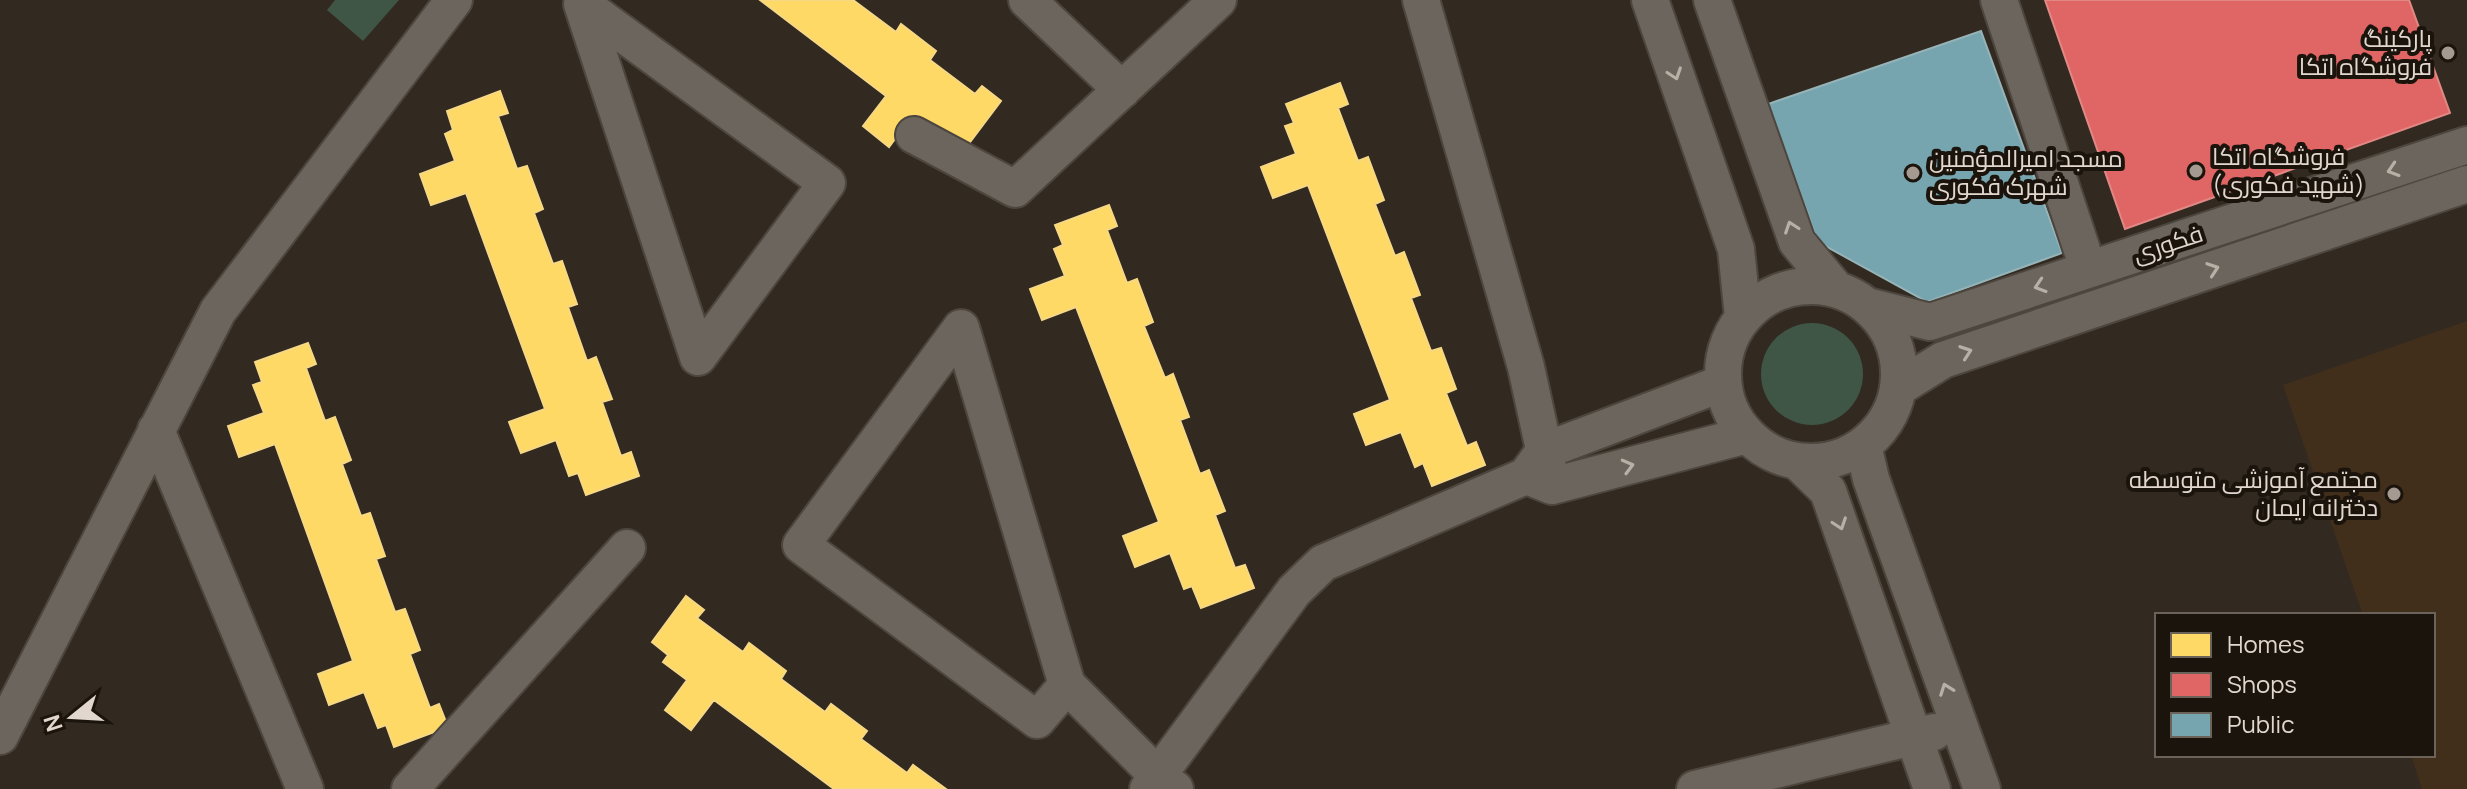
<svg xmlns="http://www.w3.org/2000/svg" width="2467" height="789" viewBox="0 0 2467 789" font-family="Manrope,Cairo,sans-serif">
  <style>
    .built { fill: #412e1b }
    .green { fill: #3f5546 }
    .homes { fill: #ffd966; stroke: #f6d885; stroke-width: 2 }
    .shops { fill: #e06666; stroke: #e18885; stroke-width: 2 }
    .public { fill: #76a5af; stroke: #96b4b8; stroke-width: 2 }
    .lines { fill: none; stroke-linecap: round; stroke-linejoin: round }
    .minor-casing { stroke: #4d463e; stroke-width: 40 }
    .minor { stroke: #6b655d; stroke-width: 36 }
    .oneway { stroke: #b8afa6 }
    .poi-dot { fill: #a49a91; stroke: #1b140d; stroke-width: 3 }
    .labels { text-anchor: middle; stroke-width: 8; stroke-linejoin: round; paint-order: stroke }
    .poi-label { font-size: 24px; fill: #e2d7ce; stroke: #1b140d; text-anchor: end }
    .street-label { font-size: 24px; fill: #e2d7ce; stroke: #1b140d }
  </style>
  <rect width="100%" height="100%" fill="#322a21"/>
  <path class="built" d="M 2467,321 L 2467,789 L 2422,789 L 2411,755 L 2433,755 L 2433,615 L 2363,615 L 2283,385 Z"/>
  <path class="green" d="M 335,0 L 399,0 L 363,41 L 327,10 Z
    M1761 374a51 51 0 1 1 102 0a51 51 0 1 1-102 0Z"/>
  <path class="homes" d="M 760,0 L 853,0 L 896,32 L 901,24 L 936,51 L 930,60 L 975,94 L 982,86 L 1001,101 L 967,146 L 948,132 L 942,139 L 912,116 L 889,147 L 863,126 L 886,96 Z
    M 1340,83 L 1348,104 L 1338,108 L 1358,161 L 1368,157 L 1384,200 L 1375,204 L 1395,256 L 1404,252 L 1420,295 L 1411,298 L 1431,351 L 1441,348 L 1456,389 L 1446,393 L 1467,446 L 1476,442 L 1485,465 L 1432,486 L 1423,463 L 1415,467 L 1401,432 L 1366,445 L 1354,414 L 1390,400 L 1308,185 L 1273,198 L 1261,167 L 1296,154 L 1285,126 L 1294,123 L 1286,104 Z
    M 500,91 L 508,113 L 498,116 L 517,169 L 527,166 L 543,209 L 534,213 L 553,264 L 562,261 L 577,304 L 568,307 L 587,361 L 596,357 L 612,399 L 602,402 L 621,456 L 631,452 L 639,476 L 586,495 L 578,473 L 569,476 L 556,440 L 521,453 L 509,422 L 545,409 L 466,193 L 431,205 L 420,174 L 455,161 L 445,134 L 453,130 L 447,111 Z
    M 1109,205 L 1117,226 L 1107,230 L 1127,283 L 1137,279 L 1153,322 L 1144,326 L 1165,378 L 1173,374 L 1189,417 L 1180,420 L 1200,474 L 1209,470 L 1225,511 L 1215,515 L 1235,568 L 1245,565 L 1254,588 L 1201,608 L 1192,586 L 1184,589 L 1170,553 L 1135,567 L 1123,536 L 1159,522 L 1076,307 L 1042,320 L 1030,289 L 1065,276 L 1054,249 L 1063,245 L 1055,225 Z
    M 308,343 L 316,364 L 306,368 L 325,421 L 335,417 L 351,460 L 342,464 L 361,516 L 370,513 L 385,556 L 376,559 L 395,612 L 405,609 L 420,650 L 410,654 L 430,708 L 439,704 L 448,727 L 394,747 L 386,725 L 378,728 L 364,692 L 329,705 L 318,674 L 353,661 L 275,444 L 239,457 L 228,426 L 264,413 L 253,385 L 262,382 L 255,362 Z
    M 686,596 L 704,610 L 697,618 L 743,652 L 749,643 L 786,671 L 781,679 L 825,712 L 831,704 L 867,731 L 861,739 L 907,773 L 913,765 L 946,789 L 834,789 L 714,700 L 691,730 L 665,710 L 687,680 L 663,662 L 668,655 L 652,642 Z"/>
  <path class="shops" d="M 2045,0 L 2409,0 L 2450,113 L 2125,229 Z"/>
  <path class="public" d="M 1981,31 L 2062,253 L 1927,302 L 1818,242 L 1768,104 Z"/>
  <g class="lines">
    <g class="minor-casing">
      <path id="minor" d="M 1027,0 L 1122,90
        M 1421,0 L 1526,367 L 1552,486
        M 1650,0 L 1736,249 L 1743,317
        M 1712,0 L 1797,242 L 1836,289
        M 1999,0 L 2082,250
        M 582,4 L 827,183 L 698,357 Z
        M 914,135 L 1015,189 L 1218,0
        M1723 374a88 88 0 1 1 176 0a88 88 0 1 1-176 0Z
        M 1867,306 L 1930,322 L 2467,145
        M 1898,388 L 1943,360 L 2467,184
        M 156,430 L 305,789
        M 1863,445 L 1871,479 L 1982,789
        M 1797,461 L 1828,491 L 1932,789
        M 1532,478 L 1552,486 L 1747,435
        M 1067,685 L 1037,720 L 801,545 L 961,328 L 1067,685 L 1158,776 L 1175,789
        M 0,736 L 218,311 L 454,0
        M 410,789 L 627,548
        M 1148,789 L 1294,591 L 1323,563 L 1526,476 L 1544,451 L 1723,383
        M 1695,789 L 1934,732"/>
    </g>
    <use href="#minor" class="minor"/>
  </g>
  <defs><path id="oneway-chevron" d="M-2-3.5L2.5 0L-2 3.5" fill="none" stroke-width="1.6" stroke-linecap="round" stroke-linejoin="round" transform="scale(2)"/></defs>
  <g class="oneway">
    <use href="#oneway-chevron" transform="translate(1675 74) rotate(71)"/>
    <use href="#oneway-chevron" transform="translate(2393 170) rotate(162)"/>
    <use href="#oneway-chevron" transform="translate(1791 227) rotate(-109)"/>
    <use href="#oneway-chevron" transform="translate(2213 269) rotate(-19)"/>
    <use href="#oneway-chevron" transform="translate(2040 286) rotate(162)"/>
    <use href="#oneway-chevron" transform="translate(1966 352) rotate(-19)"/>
    <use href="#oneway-chevron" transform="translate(1628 466) rotate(-15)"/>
    <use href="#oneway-chevron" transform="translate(1840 524) rotate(71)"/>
    <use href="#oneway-chevron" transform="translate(1946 689) rotate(-110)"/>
  </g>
  <g class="poi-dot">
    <circle cx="2448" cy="53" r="8"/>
    <circle cx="2196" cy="171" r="8"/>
    <circle cx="1913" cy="173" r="8"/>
    <circle cx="2394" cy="494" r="8"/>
  </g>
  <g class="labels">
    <g class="poi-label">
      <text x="2432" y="47">پارکینگ<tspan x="2432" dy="28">فروشگاه اتکا</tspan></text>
      <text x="2212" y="165" text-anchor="start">فروشگاه اتکا<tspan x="2212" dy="28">(شهید فکوری)</tspan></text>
      <text x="1929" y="167" text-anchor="start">مسجد امیرالمؤمنین<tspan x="1929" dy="28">شهرک فکوری</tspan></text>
      <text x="2378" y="488">مجتمع آموزشی متوسطه<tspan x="2378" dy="28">دخترانه ایمان</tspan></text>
    </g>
    <g class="street-label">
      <text transform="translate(2168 244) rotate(-18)" y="8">فکوری</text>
    </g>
  </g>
  <rect x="2155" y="613" width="280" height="144" fill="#1b140d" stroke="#6b625a" stroke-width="2"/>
  <rect x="2171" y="633" width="40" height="24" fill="#ffd966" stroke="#6b625a" stroke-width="2"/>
  <text x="2227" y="653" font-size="24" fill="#e2d7ce">Homes</text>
  <rect x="2171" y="673" width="40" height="24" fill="#e06666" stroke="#6b625a" stroke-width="2"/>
  <text x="2227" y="693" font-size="24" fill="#e2d7ce">Shops</text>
  <rect x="2171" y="713" width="40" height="24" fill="#76a5af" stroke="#6b625a" stroke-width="2"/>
  <text x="2227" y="733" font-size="24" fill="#e2d7ce">Public</text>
  <g transform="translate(72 717) rotate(252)" stroke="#1b140d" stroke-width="6" paint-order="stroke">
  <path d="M0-6L14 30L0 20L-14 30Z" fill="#e2d7ce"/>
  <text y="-12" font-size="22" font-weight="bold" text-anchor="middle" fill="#e2d7ce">N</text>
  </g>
</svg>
